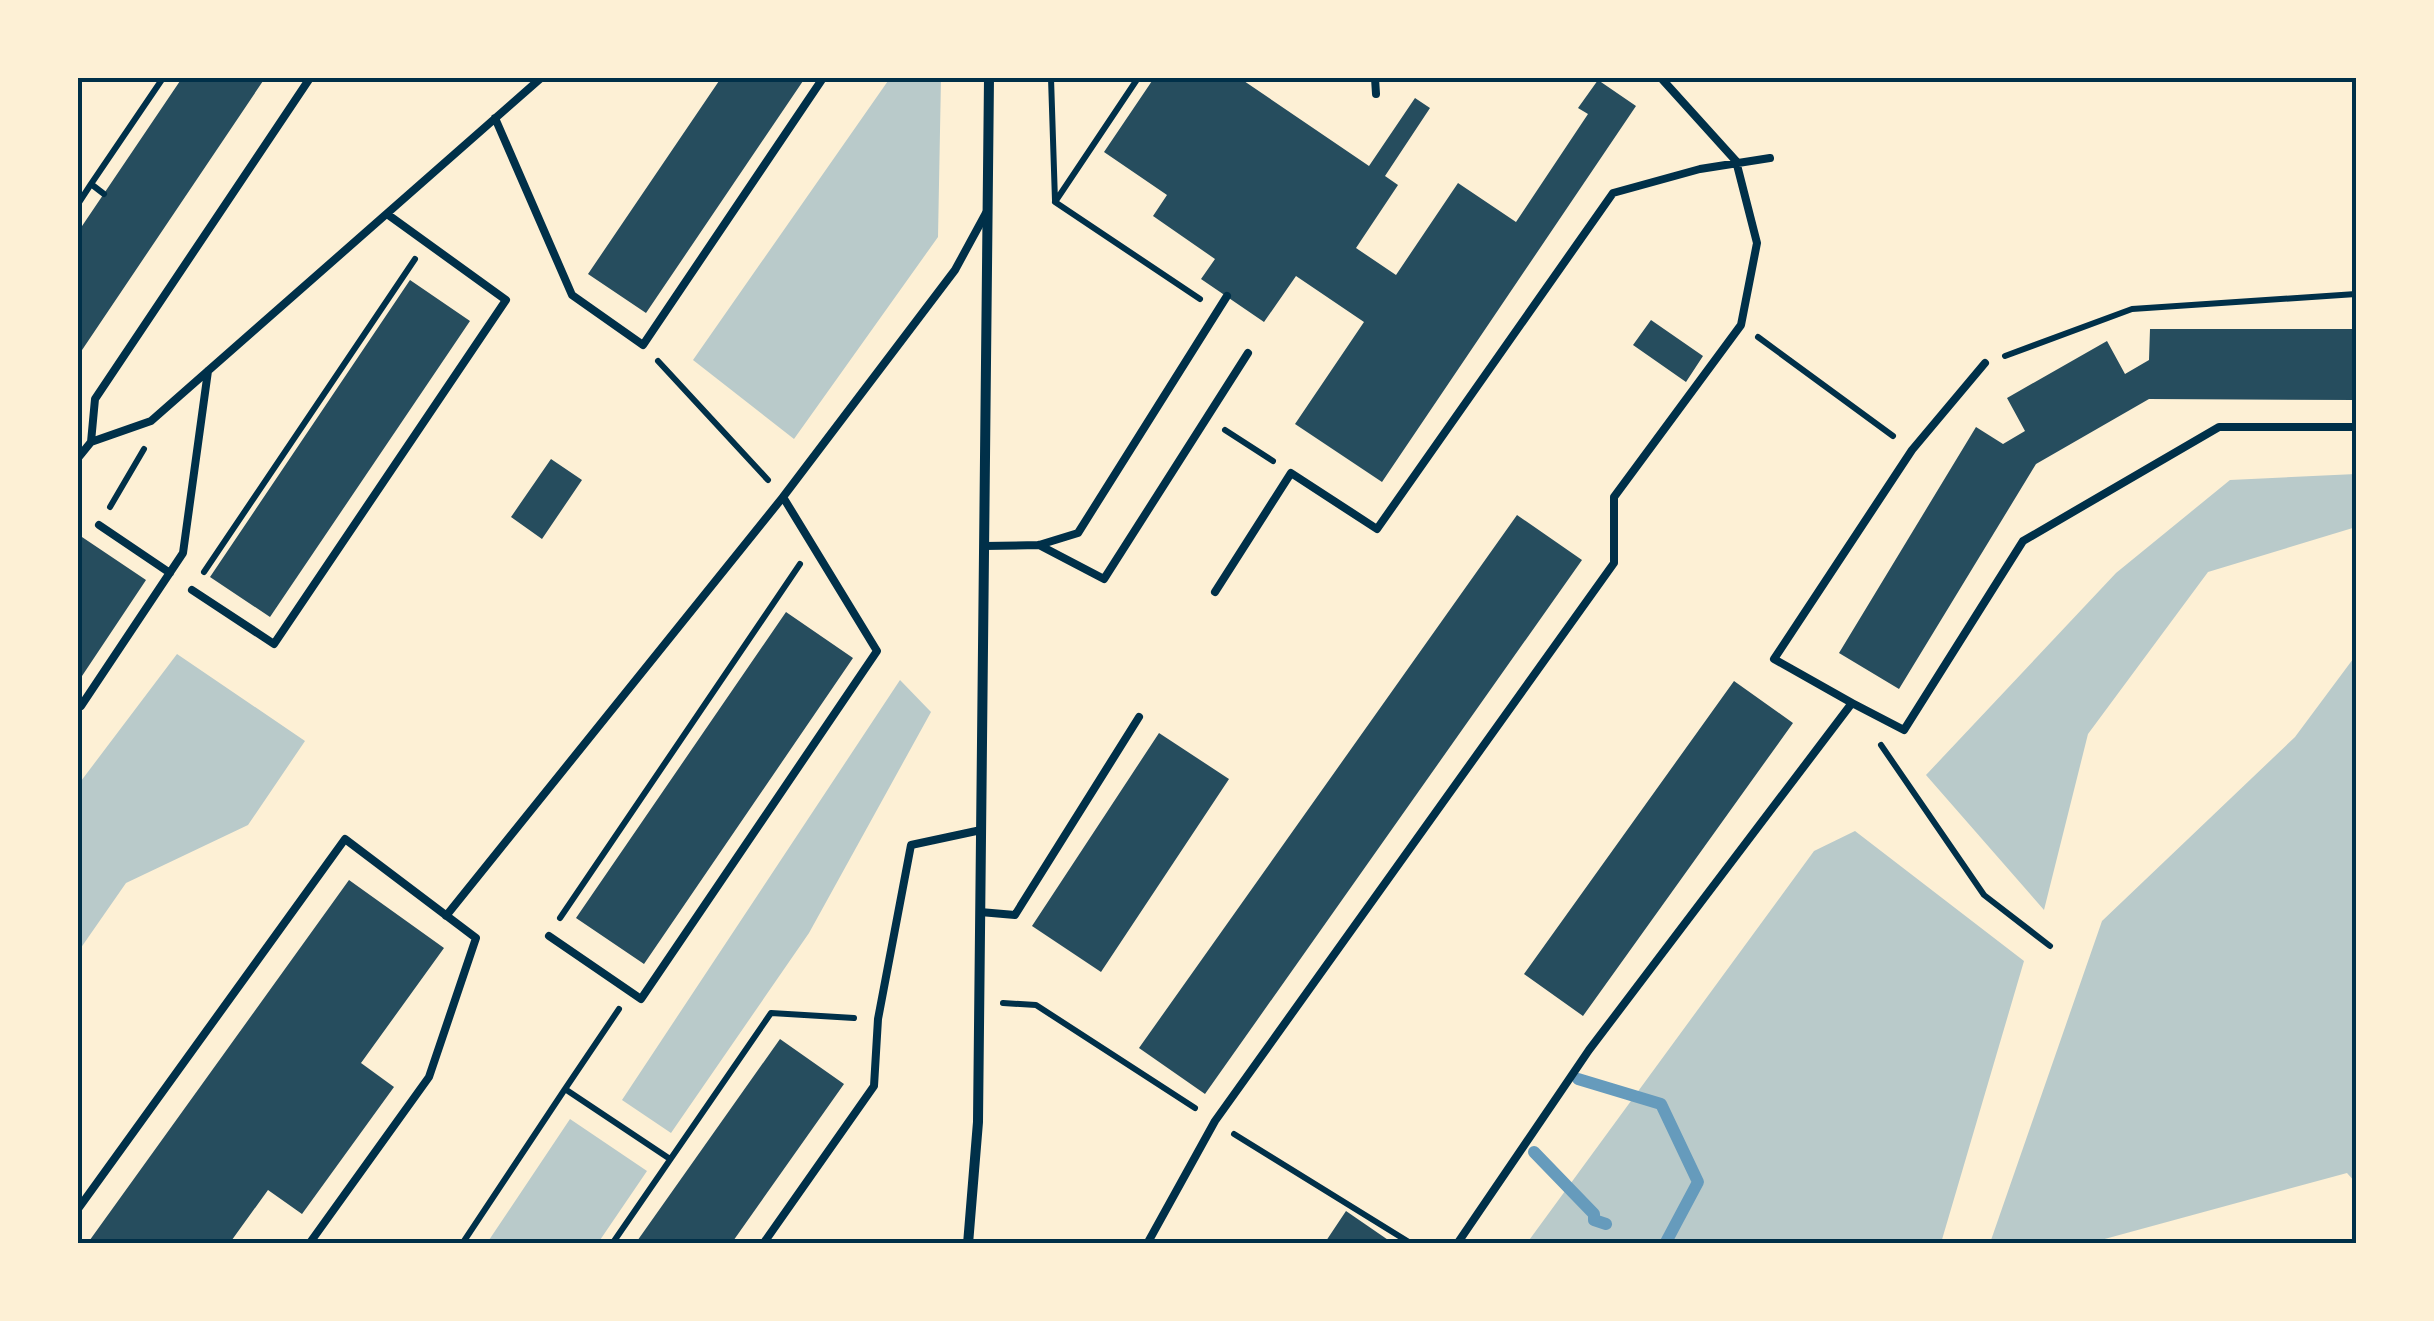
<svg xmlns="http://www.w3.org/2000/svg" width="2434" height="1321" viewBox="0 0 2434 1321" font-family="'Source Sans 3',sans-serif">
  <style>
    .green { fill: #b9caca }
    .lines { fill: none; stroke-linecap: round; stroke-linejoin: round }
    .stream { stroke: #669bbc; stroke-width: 12 }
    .building { fill: #264d5e }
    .path { stroke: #003049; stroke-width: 6 }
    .service { stroke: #003049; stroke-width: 8 }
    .minor { stroke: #003049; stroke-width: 10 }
    .neatline { fill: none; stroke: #003049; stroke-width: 4 }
  </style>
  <rect width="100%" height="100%" fill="#fdf0d5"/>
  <path class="green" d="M 890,78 L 941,78 L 938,237 L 794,439 L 693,360 Z
    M 2356,474 L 2356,527 L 2208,572 L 2088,734 L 2044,910 L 1926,775 L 2116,573 L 2230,480 Z
    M 177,654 L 305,741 L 248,825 L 126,883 L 78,952 L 78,785 Z
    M 2356,655 L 2356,1183 L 2347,1173 L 2090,1243 L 1990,1243 L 2102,921 L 2295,737 Z
    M 900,680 L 931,712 L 809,933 L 671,1133 L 622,1100 Z
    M 1855,831 L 2024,961 L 1941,1243 L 1527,1243 L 1814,851 Z
    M 570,1119 L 647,1171 L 598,1243 L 487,1243 Z"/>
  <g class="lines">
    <path class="stream" d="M 1578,1079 L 1661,1104 L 1698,1182 L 1665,1244
      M 1534,1152 L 1594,1214 L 1594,1220 L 1606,1224"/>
  </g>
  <path class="building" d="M 182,78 L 265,78 L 78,356 L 78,232 Z
    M 721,78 L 805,78 L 646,313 L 588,274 Z
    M 1154,78 L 1246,78 L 1244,81 L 1369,166 L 1415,98 L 1430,108 L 1385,176 L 1398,185 L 1356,248 L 1396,275 L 1458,183 L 1516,222 L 1588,114 L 1578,108 L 1598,80 L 1636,106 L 1382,482 L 1295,424 L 1364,322 L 1296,276 L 1264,322 L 1201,279 L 1215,259 L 1153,216 L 1167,195 L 1104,152 Z
    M 410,280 L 470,321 L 270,617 L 210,577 Z
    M 1651,320 L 1703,356 L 1686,382 L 1633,345 Z
    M 2150,329 L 2356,329 L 2356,400 L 2149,399 L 2036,464 L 1899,689 L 1839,653 L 1976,427 L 2003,444 L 2025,431 L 2007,398 L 2107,341 L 2125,374 L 2149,360 Z
    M 551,459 L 582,480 L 542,539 L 511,517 Z
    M 1517,515 L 1582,560 L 1205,1094 L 1139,1048 Z
    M 79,535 L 146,580 L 78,682 L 78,538 Z
    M 786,612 L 853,658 L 644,964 L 576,918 Z
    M 1734,681 L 1793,723 L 1583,1016 L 1524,974 Z
    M 1159,733 L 1229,779 L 1101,972 L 1032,926 Z
    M 349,880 L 444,948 L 361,1063 L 394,1087 L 302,1214 L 268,1190 L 229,1244 L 87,1244 Z
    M 780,1039 L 844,1084 L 731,1244 L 635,1244 Z
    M 1346,1211 L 1394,1244 L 1324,1244 Z"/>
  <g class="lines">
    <path class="path" d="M 1051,78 L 1055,201
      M 1138,78 L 1055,202 L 1200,299
      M 91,184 L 163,78
      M 78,204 L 91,184 L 104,194
      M 1758,337 L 1893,436
      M 2005,356 L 2132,309 L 2356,294
      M 658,361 L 768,480
      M 1225,430 L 1273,461
      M 110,507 L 144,449
      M 204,572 L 415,259
      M 1881,745 L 1984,895 L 2050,946
      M 560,918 L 800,564
      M 1003,1003 L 1036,1005 L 1195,1108
      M 619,1009 L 565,1089 L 670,1159
      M 1234,1134 L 1412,1244
      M 462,1244 L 565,1089
      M 612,1244 L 771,1013 L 854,1018"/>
    <path class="service" d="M 310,78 L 95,399 L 91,442 L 151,421 L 541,78
      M 1375,78 L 1376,94
      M 495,118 L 572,295 L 643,345 L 823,78
      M 78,458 L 91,442
      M 99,525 L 170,573
      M 1039,545 L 1104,579 L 1248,353
      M 984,546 L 1039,545 L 1078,533 L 1227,296
      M 192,590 L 274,644 L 506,300 L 387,214
      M 1215,592 L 1291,473 L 1377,529 L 1613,193 L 1700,169 L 1770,158
      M 1852,703 L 1774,659 L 1912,450 L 1985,363
      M 81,706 L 183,553 L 208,371
      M 980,912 L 1015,915 L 1139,717
      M 446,916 L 783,497 L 955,270 L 986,213
      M 549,936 L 641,999 L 877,651 L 783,497
      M 78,1209 L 345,839 L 476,938 L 429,1077 L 309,1244
      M 763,1244 L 874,1086 L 878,1019 L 911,845 L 981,830
      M 1147,1244 L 1215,1121 L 1614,563 L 1614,497 L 1741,325 L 1757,243 L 1736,161 L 1661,78
      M 1457,1244 L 1589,1050 L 1852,703 L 1904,730 L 2023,541 L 2219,427 L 2356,427"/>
    <path class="minor" d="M 968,1244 L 978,1122 L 989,78"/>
  </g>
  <rect width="2434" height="1321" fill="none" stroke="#fdf0d5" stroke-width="160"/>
  <rect x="80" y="80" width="2274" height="1161" class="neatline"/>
</svg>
